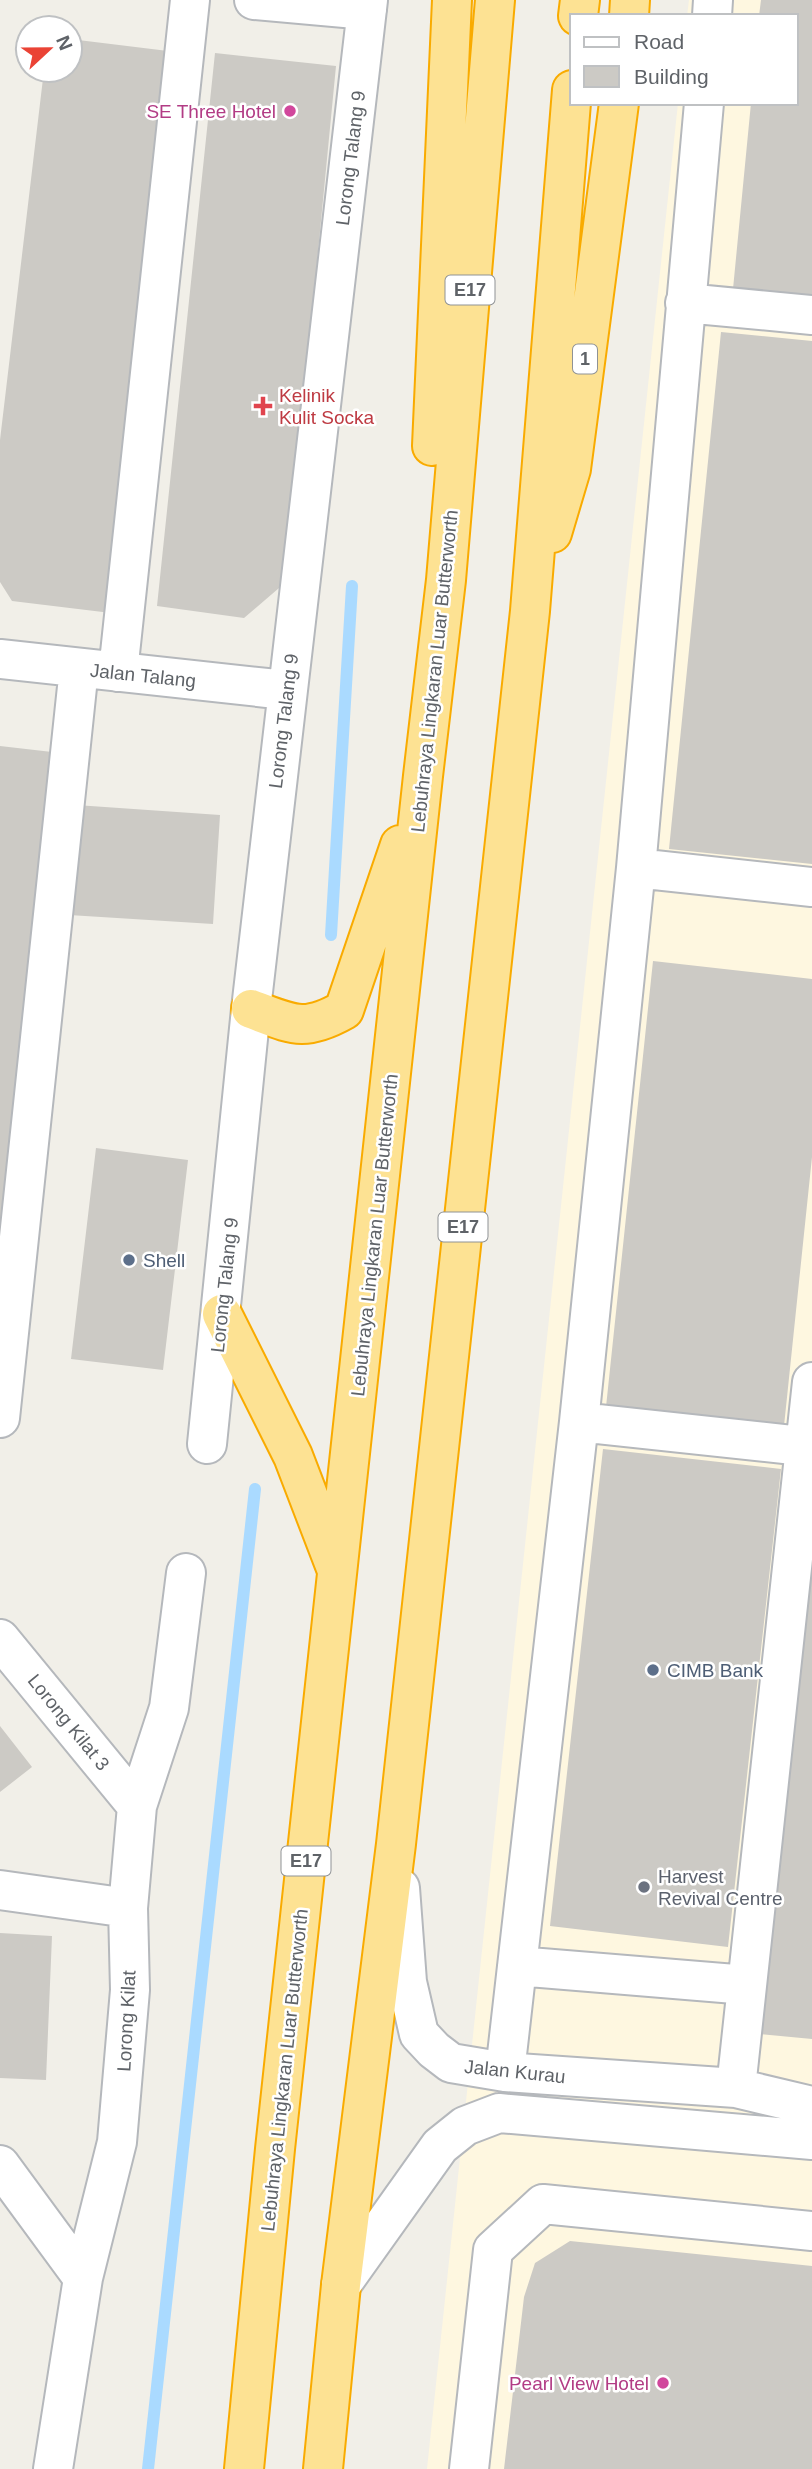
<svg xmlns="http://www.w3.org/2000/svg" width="812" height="2469" viewBox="0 0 812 2469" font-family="Arial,sans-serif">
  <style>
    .commercial { fill: #fef7e0 }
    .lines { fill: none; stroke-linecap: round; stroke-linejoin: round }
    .stream { stroke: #aadaff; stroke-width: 12 }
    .building { fill: #cccac5 }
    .minor-casing { stroke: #b5b8bc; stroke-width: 42 }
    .highway-casing { stroke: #f9ab00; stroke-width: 42 }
    .minor { stroke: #fff; stroke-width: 38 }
    .highway { stroke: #fde293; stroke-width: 38 }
    .hotel-dot { fill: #d1479c; stroke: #fff; stroke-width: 2.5 }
    .health-dot { fill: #e0444e; stroke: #fff; stroke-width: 2.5 }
    .service-dot { fill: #5c6f8a; stroke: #fff; stroke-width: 2.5 }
    .worship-dot { fill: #6b7280; stroke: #fff; stroke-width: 2.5 }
    .labels { text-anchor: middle; stroke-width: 5; stroke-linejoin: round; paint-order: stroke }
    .shield { fill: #fff; stroke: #8f9295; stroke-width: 2 }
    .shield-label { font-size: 18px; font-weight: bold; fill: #5f6368 }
    .hotel-label { font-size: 19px; fill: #b23c85; stroke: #fff; text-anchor: end }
    .street-label { font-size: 19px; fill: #5f6368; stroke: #fff }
    .health-label { font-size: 19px; fill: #be3a42; stroke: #fff; text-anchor: start }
    .service-label { font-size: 19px; fill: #4e5e75; stroke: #fff; text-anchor: start }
    .worship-label { font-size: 19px; fill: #5b616d; stroke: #fff; text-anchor: start }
  </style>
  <rect width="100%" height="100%" fill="#f1efe8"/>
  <path class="commercial" d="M 689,0 L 812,0 L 812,2469 L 427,2469 L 678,103 L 796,103 L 796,16 L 687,16 Z"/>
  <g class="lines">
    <path class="stream" d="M 331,935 L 352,586
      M 148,2469 L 255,1489"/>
  </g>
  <path class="building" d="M 761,0 L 812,0 L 812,297 L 733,289 L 751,103 L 796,103 L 796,16 L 759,16 Z
    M 70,39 L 168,51 L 111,613 L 12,601 L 0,582 L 0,440 L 44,70 L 70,70 Z
    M 215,53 L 336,66 L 286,582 L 244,618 L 157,606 Z
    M 721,332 L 812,341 L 812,864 L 669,849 Z
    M 0,746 L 52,752 L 2,1227 L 0,1227 Z
    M 76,805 L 220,815 L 213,924 L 69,915 Z
    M 653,961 L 812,979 L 812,1157 L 784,1426 L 606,1407 Z
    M 96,1148 L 188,1160 L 163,1370 L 71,1359 Z
    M 603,1449 L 781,1469 L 728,1947 L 550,1926 Z
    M 812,1536 L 812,2039 L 758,2034 Z
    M 0,1726 L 32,1767 L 0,1792 Z
    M 0,1933 L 52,1936 L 46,2080 L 0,2078 Z
    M 570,2241 L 812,2266 L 812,2469 L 504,2469 L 524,2297 L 535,2263 Z"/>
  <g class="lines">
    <g class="minor-casing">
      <path id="minor" d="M 254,0 L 367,10
        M 712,16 L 713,0
        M 685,303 L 812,315
        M 0,659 L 286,690
        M 118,672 L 190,0
        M 636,868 L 812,887
        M 0,1418 L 79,668
        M 579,1422 L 812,1447
        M 207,1444 L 251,1009 L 368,0
        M 0,1639 L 137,1806
        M 400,1888 L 407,1982 L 419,2034 L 434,2050 L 451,2063 L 505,2072 L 736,2088 L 812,2106
        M 0,1890 L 128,1908
        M 517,1966 L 747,1985
        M 505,2072 L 579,1422 L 636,868 L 704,103
        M 736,2088 L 812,1382
        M 0,2165 L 83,2278
        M 341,2285 L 440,2146 L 465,2126 L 499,2113 L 812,2140
        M 53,2469 L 83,2278 L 117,2142 L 130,1990 L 128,1908 L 137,1806 L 169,1708 L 186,1573
        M 469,2469 L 493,2250 L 543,2204 L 812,2231"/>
    </g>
    <g class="highway-casing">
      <path id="highway" d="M 578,16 L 580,0
        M 629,16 L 630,0
        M 432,446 L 452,0
        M 552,533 L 571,469 L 619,103
        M 251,1009 C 292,1024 303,1033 344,1010 L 400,845
        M 222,1314 L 293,1456 L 336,1568
        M 244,2469 L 275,2149 L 423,776 L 446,580 L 495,0
        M 323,2469 L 341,2285 L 396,1844 L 530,611 L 572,90"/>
    </g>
    <use href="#minor" class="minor"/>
    <use href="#highway" class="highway"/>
  </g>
  <g class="hotel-dot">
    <circle cx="290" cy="111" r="7"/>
    <circle cx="663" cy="2383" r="7"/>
  </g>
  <path class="health-dot" d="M259.5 395.5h7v7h7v7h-7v7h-7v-7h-7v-7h7z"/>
  <g class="service-dot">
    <circle cx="129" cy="1260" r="7"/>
    <circle cx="653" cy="1670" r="7"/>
  </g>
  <circle class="worship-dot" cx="644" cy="1887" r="7"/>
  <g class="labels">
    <g class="shield">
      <rect x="445.5" y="275.5" width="49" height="29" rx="5"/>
      <rect x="573" y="344.5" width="24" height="29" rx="5"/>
      <rect x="438.5" y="1212.5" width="49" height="29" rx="5"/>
      <rect x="281.5" y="1846.5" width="49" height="29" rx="5"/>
    </g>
    <g class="shield-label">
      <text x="470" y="296">E17</text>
      <text x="585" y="365">1</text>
      <text x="463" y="1233">E17</text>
      <text x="306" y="1867">E17</text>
    </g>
    <g class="hotel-label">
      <text x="276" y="118">SE Three Hotel</text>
      <text x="649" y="2390">Pearl View Hotel</text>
    </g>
    <g class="street-label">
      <text transform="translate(350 158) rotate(-83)" y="7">Lorong Talang 9</text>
      <text transform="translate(434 671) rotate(-84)" y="7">Lebuhraya Lingkaran Luar Butterworth</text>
      <text transform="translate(143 675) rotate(6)" y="7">Jalan Talang</text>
      <text transform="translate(283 721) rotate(-83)" y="7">Lorong Talang 9</text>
      <text transform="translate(374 1235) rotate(-84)" y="7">Lebuhraya Lingkaran Luar Butterworth</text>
      <text transform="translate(224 1285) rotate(-84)" y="7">Lorong Talang 9</text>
      <text transform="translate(69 1722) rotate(51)" y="7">Lorong Kilat 3</text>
      <text transform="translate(126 2021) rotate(-87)" y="7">Lorong Kilat</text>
      <text transform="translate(284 2070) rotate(-84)" y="7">Lebuhraya Lingkaran Luar Butterworth</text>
      <text transform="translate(515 2071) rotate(6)" y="7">Jalan Kurau</text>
    </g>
    <g class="health-label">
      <text x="279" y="402">Kelinik<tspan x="279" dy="22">Kulit Socka</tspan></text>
    </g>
    <g class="service-label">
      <text x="143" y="1267">Shell</text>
      <text x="667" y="1677">CIMB Bank</text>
    </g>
    <g class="worship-label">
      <text x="658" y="1883">Harvest<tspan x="658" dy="22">Revival Centre</tspan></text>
    </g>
  </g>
  <rect x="570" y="14" width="228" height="91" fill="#ffffff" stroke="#bfc1c3" stroke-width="2"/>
  <rect x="584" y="37" width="35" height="10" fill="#ffffff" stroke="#bfc1c3" stroke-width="2"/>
  <text x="634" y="49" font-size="21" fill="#5f6368">Road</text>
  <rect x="584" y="66" width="35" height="21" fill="#cccac5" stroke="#bfc1c3" stroke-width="2"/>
  <text x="634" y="84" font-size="21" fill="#5f6368">Building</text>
  <g transform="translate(49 49) rotate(68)"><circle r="33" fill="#ffffff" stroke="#bfc1c3" stroke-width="2"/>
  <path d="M0-5L12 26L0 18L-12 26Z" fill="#ea4335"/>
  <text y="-10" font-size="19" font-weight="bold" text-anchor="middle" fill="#5f6368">N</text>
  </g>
</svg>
